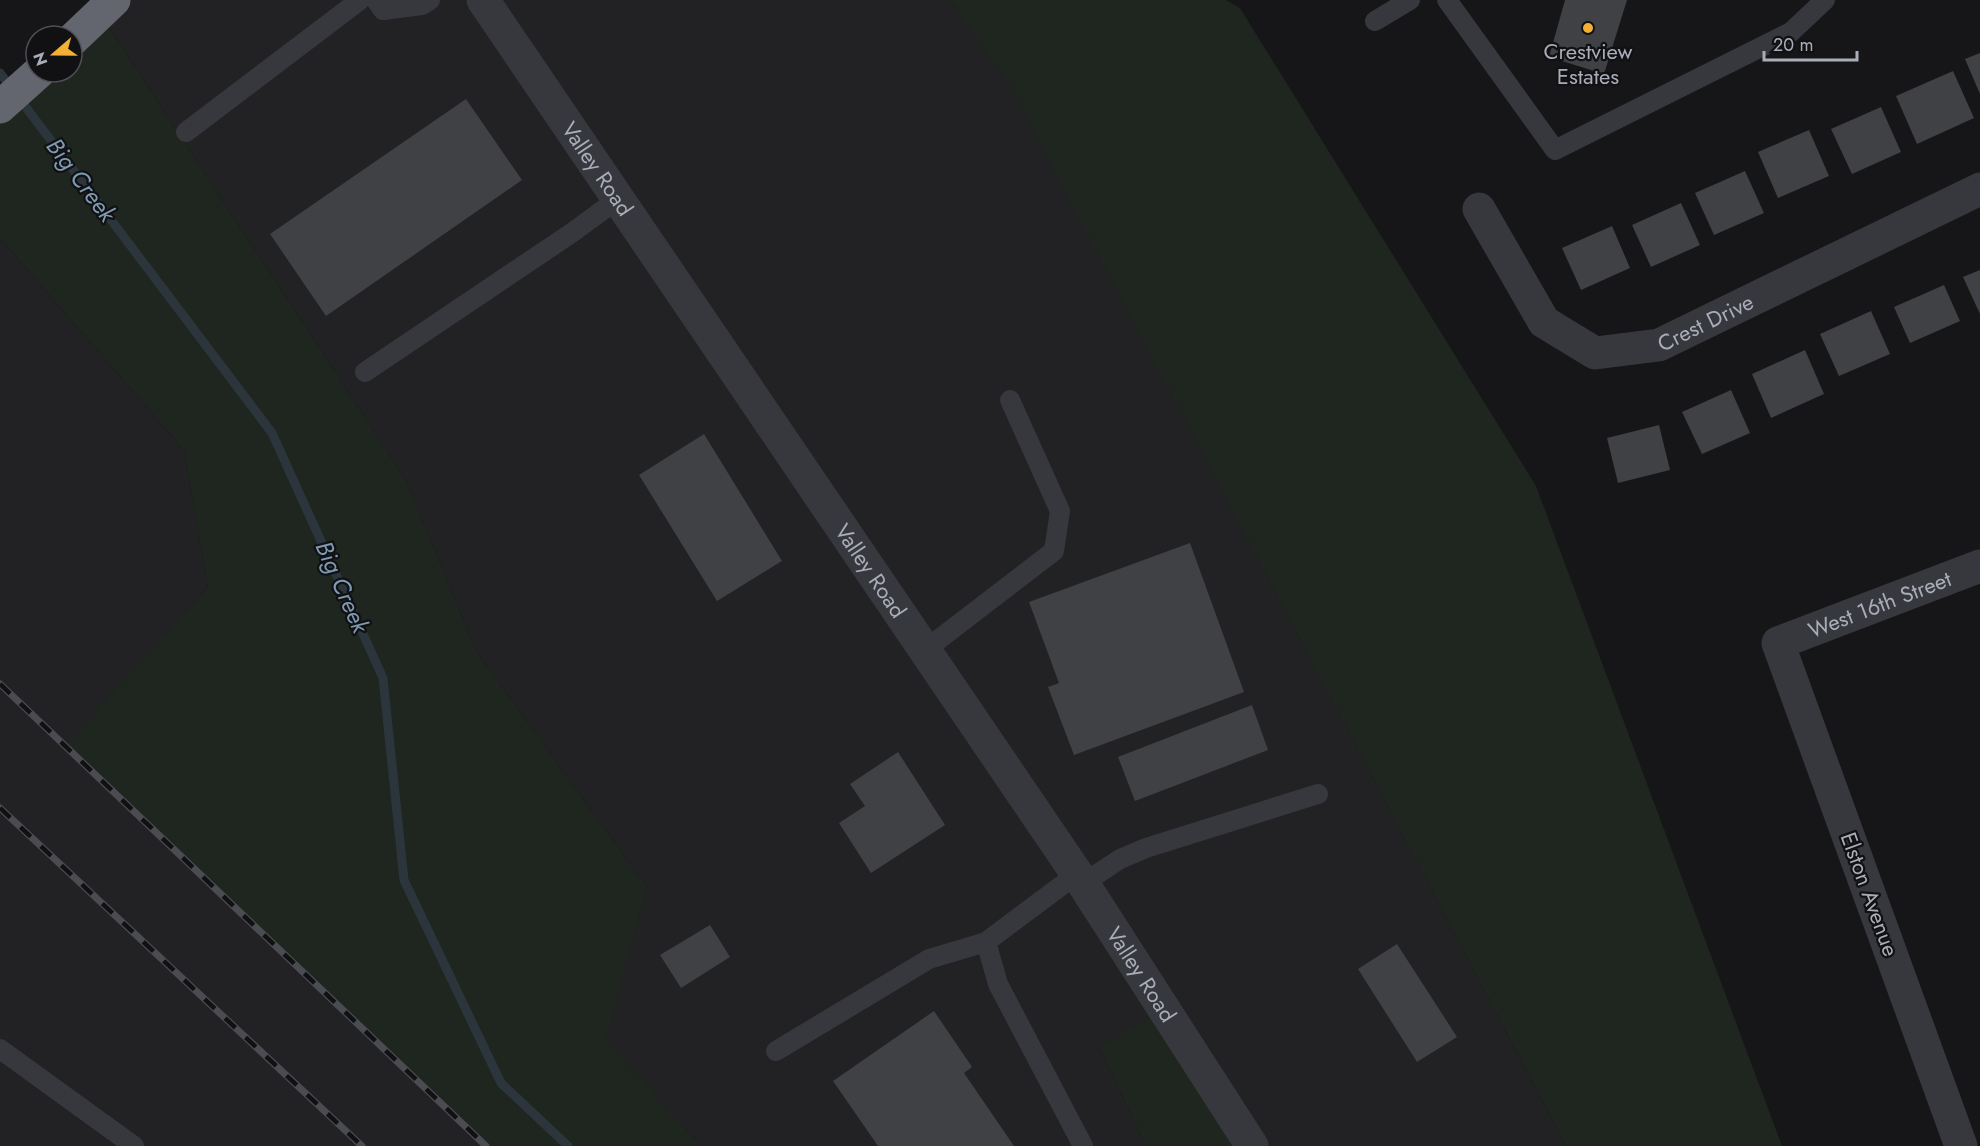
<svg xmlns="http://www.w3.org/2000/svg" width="1980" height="1146" viewBox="0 0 1980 1146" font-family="Jost,sans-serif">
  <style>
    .built { fill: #222225 }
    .green { fill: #1e261f }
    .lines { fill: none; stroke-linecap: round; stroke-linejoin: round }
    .stream { stroke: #2c353c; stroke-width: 9 }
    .building { fill: #404145 }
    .service { stroke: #37383d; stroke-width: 20 }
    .minor { stroke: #37383d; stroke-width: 33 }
    .tertiary { stroke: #37383d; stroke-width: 33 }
    .motorway { stroke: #63666e; stroke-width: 33 }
    .rail-casing { stroke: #4a4c52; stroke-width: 7 }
    .rail { stroke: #111113; stroke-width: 4.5; stroke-dasharray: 14; stroke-linecap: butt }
    .poi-dot { fill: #f2b134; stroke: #111113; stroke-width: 2 }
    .labels { text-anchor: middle; stroke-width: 4.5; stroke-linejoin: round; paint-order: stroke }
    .poi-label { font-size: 22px; fill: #a8adb8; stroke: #111113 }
    .street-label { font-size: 22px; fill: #a8adb8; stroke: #111113 }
    .water-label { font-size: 24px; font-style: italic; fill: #7f9bb3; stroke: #111113 }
  </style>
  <rect width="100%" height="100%" fill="#161618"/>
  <path class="built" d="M 114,0 L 950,0 L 1008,82 L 1566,1146 L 1252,1146 L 1099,1047 L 1146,1146 L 701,1146 L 605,1039 L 647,887 L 476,651 L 406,480 L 100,14 Z
    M 0,238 L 184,450 L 208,587 L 66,747 L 486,1146 L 0,1146 Z"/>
  <path class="green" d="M 950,0 L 1226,0 L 1240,8 L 1536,486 L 1782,1146 L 1566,1146 L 1008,83 Z
    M 100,14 L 406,480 L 476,651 L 647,887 L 606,1039 L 701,1146 L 486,1146 L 65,746 L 208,587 L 184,450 L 0,238 L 0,107 L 39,72 L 72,72 L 72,40 Z
    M 1164,1009 L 1252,1146 L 1146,1146 L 1099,1047 Z"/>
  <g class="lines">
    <path class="stream" d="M 0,73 L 272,433 L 383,678 L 404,880 L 501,1083 L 568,1146"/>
  </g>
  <path class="building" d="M 1565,0 L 1627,0 L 1604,74 L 1549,57 Z
    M 1980,53 L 1980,94 L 1965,59 Z
    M 1953,71 L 1974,118 L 1917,144 L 1896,96 Z
    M 466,99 L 522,180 L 326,316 L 270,234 Z
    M 1881,107 L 1901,152 L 1852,174 L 1831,129 Z
    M 1809,130 L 1829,176 L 1778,198 L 1758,152 Z
    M 1745,171 L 1764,213 L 1714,235 L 1695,193 Z
    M 1681,203 L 1700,245 L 1651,267 L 1632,225 Z
    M 1612,226 L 1630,268 L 1581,290 L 1562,248 Z
    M 1980,270 L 1980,314 L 1963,277 Z
    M 1944,285 L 1960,321 L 1910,343 L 1894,307 Z
    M 1871,311 L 1890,354 L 1839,376 L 1820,334 Z
    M 1805,350 L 1824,394 L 1771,418 L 1752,374 Z
    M 1731,390 L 1750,433 L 1702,454 L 1682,412 Z
    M 1659,425 L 1670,470 L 1618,483 L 1607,438 Z
    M 704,434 L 782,561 L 717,601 L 639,475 Z
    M 1190,543 L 1244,692 L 1074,755 L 1048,687 L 1059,683 L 1029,602 Z
    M 1252,705 L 1268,750 L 1135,801 L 1118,757 Z
    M 898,752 L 945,825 L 871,873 L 839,823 L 865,806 L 850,784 Z
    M 710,925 L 730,957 L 681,988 L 660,955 Z
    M 1397,944 L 1457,1037 L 1417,1062 L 1358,969 Z
    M 934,1011 L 972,1067 L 964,1073 L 1014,1146 L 878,1146 L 833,1081 Z"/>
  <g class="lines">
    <path class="service" d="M 376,0 L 383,10 L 422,5 L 430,0
      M 1447,0 L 1555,150 L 1791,32 L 1825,0
      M 1375,21 L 1410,0
      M 186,132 L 360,0
      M 365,372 L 573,232 L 618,199
      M 925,650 L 1054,551 L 1060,511 L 1010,400
      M 1084,883 L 1120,859 L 1146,848 L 1318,794
      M 986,942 L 998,984 L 1083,1146
      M 0,1049 L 134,1146
      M 776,1051 L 929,959 L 986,942 L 1077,874"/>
    <g class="minor">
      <path id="s1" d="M 1479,209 L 1544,322 L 1595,353 L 1659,345 L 1980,189"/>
      <path id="s2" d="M 1961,1146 L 1778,643 L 1980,566"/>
    </g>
    <path class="tertiary" id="s3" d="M 483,0 L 1077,874 L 1252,1146"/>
    <path class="motorway" d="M 72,40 L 114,0
      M 0,107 L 39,72"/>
    <g class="rail-casing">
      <path id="rail" d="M 0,684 L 486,1146
        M 0,808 L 362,1146"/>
    </g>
    <use href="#rail" class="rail"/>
  </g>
  <circle class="poi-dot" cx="1588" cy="28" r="6"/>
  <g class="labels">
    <g class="poi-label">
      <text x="1588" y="59">Crestview<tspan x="1588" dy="25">Estates</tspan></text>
    </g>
    <g class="street-label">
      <text dy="8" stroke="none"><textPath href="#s3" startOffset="204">Valley Road</textPath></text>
      <text dy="8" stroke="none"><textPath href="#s1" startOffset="306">Crest Drive</textPath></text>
      <text dy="8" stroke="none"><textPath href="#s3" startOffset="690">Valley Road</textPath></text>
      <text dy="8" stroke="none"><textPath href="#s2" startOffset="644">West 16th Street</textPath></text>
      <text transform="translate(1870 894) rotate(70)" y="8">Elston Avenue</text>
      <text dy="8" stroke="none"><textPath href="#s3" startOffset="1176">Valley Road</textPath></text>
    </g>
    <g class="water-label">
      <text transform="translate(81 180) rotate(53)" y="8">Big Creek</text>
      <text transform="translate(342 587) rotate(66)" y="8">Big Creek</text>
    </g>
  </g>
  <g transform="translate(54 54) rotate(250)"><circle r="28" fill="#111113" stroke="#4d4f55" stroke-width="1.5"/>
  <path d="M0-4.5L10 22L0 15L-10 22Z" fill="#f2b134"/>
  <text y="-9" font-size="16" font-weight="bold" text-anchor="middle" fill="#a8adb8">N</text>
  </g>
  <path d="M1764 51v9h93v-9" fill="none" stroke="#a8adb8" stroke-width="3"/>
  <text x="1773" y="51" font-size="18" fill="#a8adb8" stroke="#111113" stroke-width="4.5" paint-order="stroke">20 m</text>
</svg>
